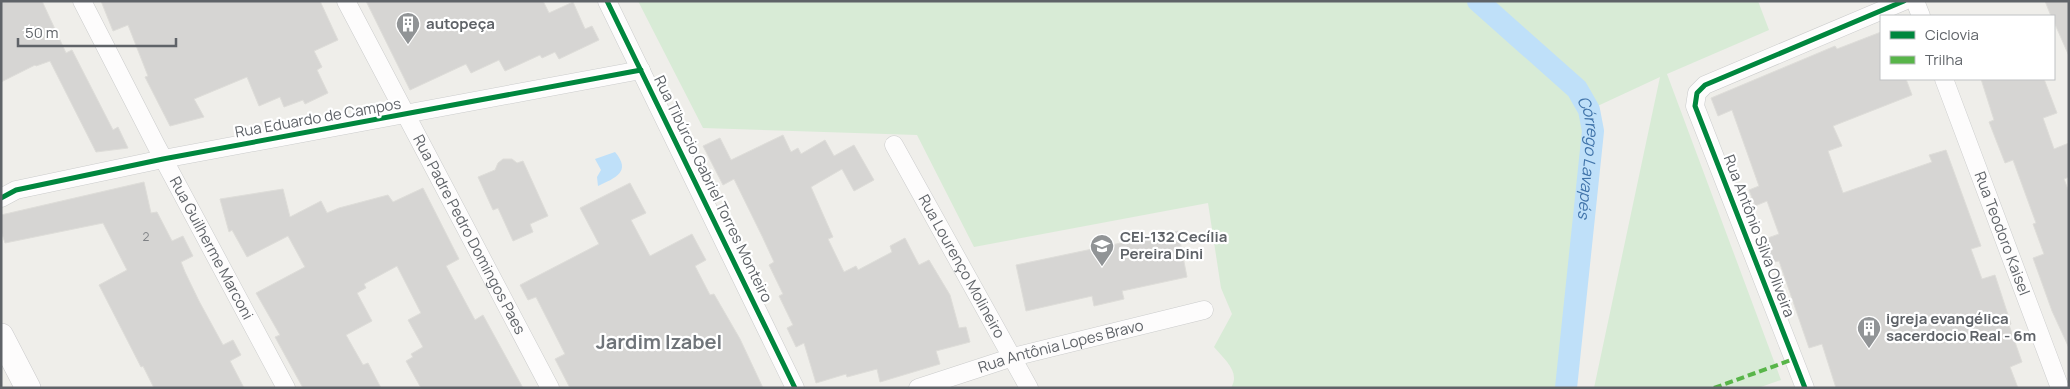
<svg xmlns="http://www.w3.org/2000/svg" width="2070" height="389" viewBox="0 0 2070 389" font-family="Manrope,sans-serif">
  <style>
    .green { fill: #d8ebd6 }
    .water { fill: #bfe0f9 }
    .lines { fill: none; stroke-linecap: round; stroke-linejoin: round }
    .canal { stroke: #bfe0f9; stroke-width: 22 }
    .building { fill: #d6d5d3; stroke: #deddd9 }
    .minor-casing { stroke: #cbcccc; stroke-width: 19 }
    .secondary-casing { stroke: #cacacb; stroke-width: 26 }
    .minor { stroke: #fdfcfc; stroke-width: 18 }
    .secondary { stroke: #fdfcfc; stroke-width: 25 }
    .quiet { stroke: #58b549; stroke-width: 4; stroke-dasharray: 8 4; stroke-linecap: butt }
    .cycleway-casing { stroke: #fff; stroke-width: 8 }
    .cycleway { stroke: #00873e; stroke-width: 5 }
    .labels { text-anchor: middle; stroke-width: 4.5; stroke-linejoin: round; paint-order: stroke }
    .number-label { font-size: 12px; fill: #7e8184 }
    .poi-label { font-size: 15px; font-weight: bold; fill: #5f6368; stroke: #fff; text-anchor: start }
    .street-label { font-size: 15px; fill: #5f6368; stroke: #fff }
    .water-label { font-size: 16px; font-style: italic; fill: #4174aa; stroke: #fff }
    .district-label { font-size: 20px; font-weight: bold; fill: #70757a; stroke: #fff }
  </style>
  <rect width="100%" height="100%" fill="#efeeea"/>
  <path class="green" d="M 638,1 L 1758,1 L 1769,30 L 1667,74 L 1781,380 L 1758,388 L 1594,388 L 1660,77 L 1589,110 L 1593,131 L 1566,388 L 1231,388 C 1241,372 1224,359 1214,347 L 1232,314 L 1221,288 L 1208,203 L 974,247 L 917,135 L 703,128 Z"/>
  <path class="water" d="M 615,152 C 632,172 615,178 598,186 L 597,177 L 601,170 L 595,159 Z"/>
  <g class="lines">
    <path class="canal" id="s1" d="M 1478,1 L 1577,89 L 1589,110 L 1593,131 L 1566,388"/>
  </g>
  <path class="building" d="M 1,1 L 42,1 L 66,53 L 72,50 L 113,130 L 118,127 L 128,148 L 96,152 L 50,61 L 36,66 L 35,65 L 1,82 Z
    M 101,1 L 320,1 L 338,40 L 314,51 L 322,67 L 317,70 L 328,93 L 305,104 L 303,100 L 284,107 L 280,97 L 259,106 L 247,77 L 194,99 L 204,117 L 170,126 L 145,77 L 148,76 L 128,25 L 113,31 Z
    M 366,1 L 543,1 L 549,13 L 573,2 L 585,29 L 592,26 L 599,40 L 559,59 L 555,52 L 542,58 L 540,55 L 505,71 L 499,60 L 471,73 L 466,64 L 410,90 Z
    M 2045,1 L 2069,1 L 2069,56 L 2054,22 L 2054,16 L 2051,16 Z
    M 1881,32 L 1881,79 L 1906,79 L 1912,95 L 1833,126 L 1842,146 L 1828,151 L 1843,193 L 1932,162 L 1929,155 L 1946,150 L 1981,246 L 1971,249 L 1982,279 L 1995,275 L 2011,324 L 2009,325 L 2022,362 L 2010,367 L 2018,388 L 1836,388 L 1822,344 L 1809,348 L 1779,261 L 1773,262 L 1765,239 L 1779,234 L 1767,201 L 1755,206 L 1749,190 L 1759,186 L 1732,110 L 1718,116 L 1711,98 L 1835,46 L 1837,49 Z
    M 1981,79 L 2044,79 L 2057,113 L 2043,118 L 2054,149 L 2069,143 L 2069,177 L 2064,179 L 2069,192 L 2069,348 L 2052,311 L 2033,258 L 2044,254 L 2033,224 L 2036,223 L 2013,160 L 2005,163 L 1989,122 L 1994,120 Z
    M 783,135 L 791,152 L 798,148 L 801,154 L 825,140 L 834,156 L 854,145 L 874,180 L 854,191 L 842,169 L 811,187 L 833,237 L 828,239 L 844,272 L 856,266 L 858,270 L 892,252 L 890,246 L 905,238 L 919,265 L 929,260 L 950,295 L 959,328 L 966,327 L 970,342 L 936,351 L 940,364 L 880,382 L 877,369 L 847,377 L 846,374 L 816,383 L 804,343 L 796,347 L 787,328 L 793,325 L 779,296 L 783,294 L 769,265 L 774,262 L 762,236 L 734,179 L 723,185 L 703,146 L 720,138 L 731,160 Z
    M 503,159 L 512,159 L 517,163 L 523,161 L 548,216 L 530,224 L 533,232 L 513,241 L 498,208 L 493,210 L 478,177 L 495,170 L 498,163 Z
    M 144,182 L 151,213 L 157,212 L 172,241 L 183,236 L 193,256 L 181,262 L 185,272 L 199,301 L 223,345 L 233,340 L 241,355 L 230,361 L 244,388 L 154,388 L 143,366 L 141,367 L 99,285 L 127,270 L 103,223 L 5,243 L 1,231 L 1,215 Z
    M 630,183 L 646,213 L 631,220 L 650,256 L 692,234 L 706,260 L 695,266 L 710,295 L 714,294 L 740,339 L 763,388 L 570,388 L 555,359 L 565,354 L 536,297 L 528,300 L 520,285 L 599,244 L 580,208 Z
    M 423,188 L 459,259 L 446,266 L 475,320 L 483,315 L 523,388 L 421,388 L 406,361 L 413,357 L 411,354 L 423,347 L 408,320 L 421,313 L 397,266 L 364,284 L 366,288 L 357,293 L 372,321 L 346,335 L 363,365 L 368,363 L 381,388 L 303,388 L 275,337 L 280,335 L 256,293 L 305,267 L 288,236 L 247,257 L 232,230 L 229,232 L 220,199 L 283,189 L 290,217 L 321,201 L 327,213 L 339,208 L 388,195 L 393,202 Z
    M 1178,231 L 1187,277 L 1122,291 L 1124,299 L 1094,306 L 1092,296 L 1026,311 L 1016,265 Z"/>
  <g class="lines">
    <g class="minor-casing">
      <g id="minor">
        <path id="s2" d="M 82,1 L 156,145 L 286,388"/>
        <path id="s3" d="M 346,1 L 550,388"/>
        <path d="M 607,1 L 795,388"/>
        <path d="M 1915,1 L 1921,16"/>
        <path id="s4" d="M 1944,79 L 2060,388"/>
        <path id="s5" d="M 894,145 L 1029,388"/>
        <path d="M 1,198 L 16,190 L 163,159 L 641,70"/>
        <path id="s6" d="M 918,388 L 1013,357 L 1204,310"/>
        <path d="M 1805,388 L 1695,106 L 1697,93 L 1705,85 L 1904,1"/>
      </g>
    </g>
    <g class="secondary-casing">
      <path id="secondary" d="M 1,336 L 28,388"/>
    </g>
    <use href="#minor" class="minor"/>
    <use href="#secondary" class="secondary"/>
    <path class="quiet" d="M 1714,388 L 1794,359"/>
    <g class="cycleway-casing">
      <path id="cycleway" d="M 607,1 L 795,388
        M 1,198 L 16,190 L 163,159 L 641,70
        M 1805,388 L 1695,106 L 1697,93 L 1705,85 L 1904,1"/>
    </g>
    <use href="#cycleway" class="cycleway"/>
  </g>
  <defs>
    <g id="building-pin" transform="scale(1.25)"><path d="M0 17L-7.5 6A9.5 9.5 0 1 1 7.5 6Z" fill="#919496" stroke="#fff"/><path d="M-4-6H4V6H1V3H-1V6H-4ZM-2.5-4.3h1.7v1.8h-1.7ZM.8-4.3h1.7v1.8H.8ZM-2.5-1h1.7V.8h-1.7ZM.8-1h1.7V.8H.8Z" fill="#fff"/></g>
    <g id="school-pin" transform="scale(1.25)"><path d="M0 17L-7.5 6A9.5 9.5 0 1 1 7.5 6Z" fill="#919496" stroke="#fff"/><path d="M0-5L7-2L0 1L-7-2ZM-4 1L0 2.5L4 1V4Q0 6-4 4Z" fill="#fff"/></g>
  </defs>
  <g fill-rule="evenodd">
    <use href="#building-pin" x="408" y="24"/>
    <use href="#school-pin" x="1102" y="246"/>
    <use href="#building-pin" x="1869" y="328"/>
  </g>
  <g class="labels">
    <g class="number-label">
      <text x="146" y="241">2</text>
    </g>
    <g class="poi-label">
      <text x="426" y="29">autopeça</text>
      <text x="1120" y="242">CEI-132 Cecília<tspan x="1120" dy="17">Pereira Dini</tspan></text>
      <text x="1886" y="324">igreja evangélica<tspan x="1886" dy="17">sacerdocio Real - 6m</tspan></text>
    </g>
    <g class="street-label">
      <text transform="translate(318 118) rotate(-10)" y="5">Rua Eduardo de Campos</text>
      <text transform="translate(713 189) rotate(64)" y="5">Rua Tibúrcio Gabriel Torres Monteiro</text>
      <text dy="5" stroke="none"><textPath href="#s4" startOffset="165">Rua Teodoro Kaisel</textPath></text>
      <text dy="5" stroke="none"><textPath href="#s3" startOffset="264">Rua Padre Pedro Domingos Paes</textPath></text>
      <text transform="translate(1759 236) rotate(69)" y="5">Rua Antônio Silva Oliveira</text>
      <text dy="5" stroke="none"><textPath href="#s2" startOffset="279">Rua Guilherme Marconi</textPath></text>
      <text dy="5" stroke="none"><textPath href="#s5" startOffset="139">Rua Lourenço Molineiro</textPath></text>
      <text dy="5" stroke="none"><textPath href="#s6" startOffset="149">Rua Antônia Lopes Bravo</textPath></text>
    </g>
    <g class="water-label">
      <text dy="6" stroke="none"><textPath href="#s1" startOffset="204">Córrego Lavapés</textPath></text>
    </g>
    <g class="district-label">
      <text x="659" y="349">Jardim Izabel</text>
    </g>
  </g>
  <rect width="2070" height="389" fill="none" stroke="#5f6368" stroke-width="5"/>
  <rect x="1880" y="15" width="175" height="65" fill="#ffffff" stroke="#bfc1c3"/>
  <rect x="1890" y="31" width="25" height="8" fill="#00873e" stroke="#bfc1c3"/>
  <text x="1925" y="40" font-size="15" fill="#5f6368">Ciclovia</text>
  <rect x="1890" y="56" width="25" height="8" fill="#58b549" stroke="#bfc1c3"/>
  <text x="1925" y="65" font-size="15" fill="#5f6368">Trilha</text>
  <path d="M18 38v8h158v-8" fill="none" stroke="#5f6368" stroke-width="2.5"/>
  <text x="25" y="38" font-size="15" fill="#5f6368" stroke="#ffffff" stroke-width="4" paint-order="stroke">50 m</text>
</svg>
